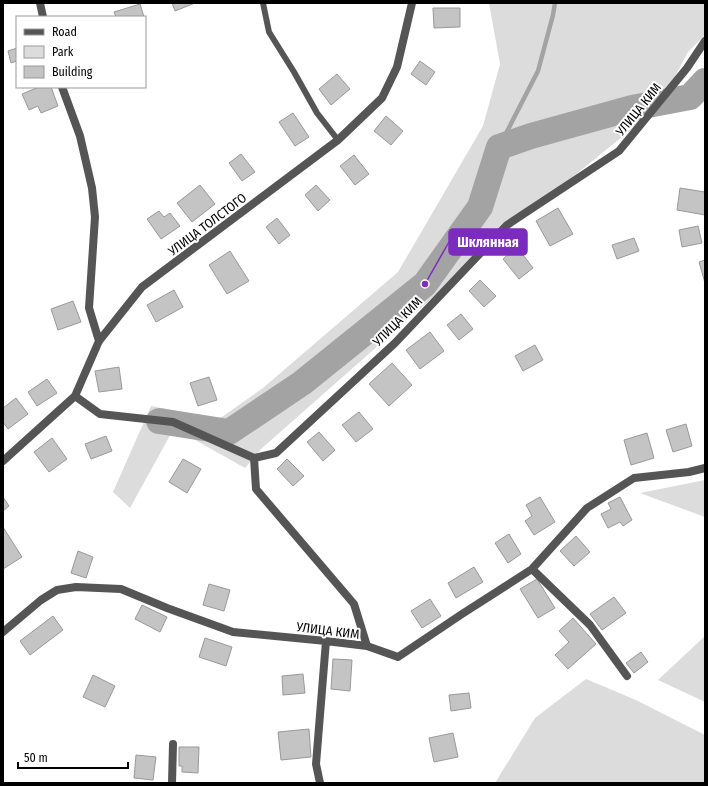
<svg xmlns="http://www.w3.org/2000/svg" width="708" height="786" viewBox="0 0 708 786" font-family="'Fira Sans Condensed',sans-serif">
  <style>
    .green { fill: #dcdcdc }
    .lines { fill: none; stroke-linecap: round; stroke-linejoin: round }
    .stream { stroke: #a3a3a3; stroke-width: 4.5 }
    .river { stroke: #a3a3a3; stroke-width: 26 }
    .building { fill: #c4c4c4; stroke: #999 }
    .lane { stroke: #555; stroke-width: 6 }
    .street { stroke: #555; stroke-width: 8 }
    .labels { text-anchor: middle; stroke-width: 4; stroke-linejoin: round; paint-order: stroke }
    .street-label { font-size: 13px; fill: #000; stroke: #fff }
    .leader { fill: none; stroke: #7b2cbf; stroke-width: 1.5 }
    .callout-dot { fill: #7b2cbf; stroke: #fff; stroke-width: 1.5 }
    .callout { fill: #7b2cbf; stroke: #7b2cbf; stroke-width: 1.5 }
    .callout-label { font-size: 14px; text-anchor: middle; font-weight: bold; fill: #fff }
  </style>
  <rect width="100%" height="100%" fill="#fff"/>
  <path class="green" d="M 489,3 L 705,3 L 705,35 L 688,52 L 659,107 L 533,209 L 261,449 L 245,468 L 174,428 L 130,508 L 113,492 L 151,406 L 219,419 L 263,388 L 398,272 L 483,126 L 500,64 Z
    M 705,480 L 705,517 L 640,493 Z
    M 705,636 L 705,702 L 658,680 Z
    M 586,679 L 636,700 L 705,735 L 705,783 L 495,783 L 535,718 Z"/>
  <g class="lines">
    <path class="stream" d="M 499,147 L 538,71 L 553,15 L 555,3"/>
    <path class="river" d="M 159,421 L 229,432 L 302,383 L 425,284 L 480,207 L 499,147 L 531,136 L 632,108 L 690,97 L 705,81"/>
  </g>
  <path class="building" d="M 172,3 L 195,3 L 175,11 Z
    M 140,4 L 144,17 L 116,17 L 114,12 Z
    M 433,8 L 460,8 L 460,27 L 434,28 Z
    M 17,48 L 17,61 L 11,63 L 8,51 Z
    M 420,61 L 435,72 L 426,85 L 411,74 Z
    M 337,74 L 350,89 L 331,105 L 319,89 Z
    M 39,87 L 51,87 L 58,106 L 41,113 L 38,106 L 29,110 L 22,94 Z
    M 293,113 L 309,137 L 295,146 L 279,122 Z
    M 386,116 L 403,131 L 391,145 L 374,131 Z
    M 241,154 L 255,172 L 242,181 L 229,163 Z
    M 354,155 L 369,174 L 355,185 L 340,166 Z
    M 200,185 L 215,204 L 192,222 L 177,203 Z
    M 316,185 L 330,200 L 318,211 L 305,195 Z
    M 680,188 L 705,192 L 705,215 L 677,210 Z
    M 558,208 L 573,234 L 550,246 L 536,221 Z
    M 159,211 L 164,217 L 170,213 L 180,226 L 161,239 L 147,219 Z
    M 277,218 L 290,235 L 279,244 L 266,227 Z
    M 698,226 L 702,243 L 682,247 L 679,230 Z
    M 634,238 L 639,251 L 617,259 L 612,245 Z
    M 517,247 L 533,268 L 519,279 L 503,259 Z
    M 230,251 L 249,281 L 227,294 L 209,265 Z
    M 705,260 L 705,283 L 699,262 Z
    M 480,280 L 496,296 L 484,307 L 469,291 Z
    M 174,290 L 183,307 L 156,322 L 147,305 Z
    M 73,301 L 81,322 L 58,330 L 51,309 Z
    M 461,314 L 473,329 L 459,340 L 447,325 Z
    M 430,332 L 444,351 L 420,369 L 406,350 Z
    M 535,345 L 543,360 L 523,371 L 515,356 Z
    M 392,363 L 412,385 L 389,406 L 369,384 Z
    M 119,367 L 122,389 L 99,392 L 95,371 Z
    M 209,377 L 217,400 L 198,406 L 190,383 Z
    M 47,379 L 57,393 L 37,406 L 28,392 Z
    M 16,398 L 28,414 L 8,429 L 3,422 L 3,408 Z
    M 359,412 L 373,429 L 356,442 L 342,425 Z
    M 686,424 L 692,446 L 673,452 L 666,430 Z
    M 319,432 L 335,450 L 323,461 L 307,442 Z
    M 647,433 L 654,458 L 631,465 L 624,440 Z
    M 106,436 L 112,451 L 91,459 L 85,444 Z
    M 52,438 L 67,459 L 49,472 L 34,452 Z
    M 183,459 L 201,469 L 187,493 L 169,482 Z
    M 287,459 L 304,476 L 293,486 L 277,469 Z
    M 3,497 L 9,506 L 3,511 Z
    M 540,497 L 555,522 L 534,535 L 525,521 L 532,516 L 526,505 Z
    M 620,497 L 632,520 L 623,526 L 620,522 L 608,528 L 601,514 L 611,509 L 608,503 Z
    M 3,527 L 22,557 L 3,569 Z
    M 509,534 L 521,554 L 508,563 L 495,543 Z
    M 576,536 L 590,552 L 574,566 L 560,551 Z
    M 78,551 L 93,557 L 86,578 L 71,573 Z
    M 474,567 L 483,582 L 456,598 L 448,583 Z
    M 537,579 L 555,608 L 538,618 L 520,589 Z
    M 209,584 L 230,590 L 224,611 L 203,605 Z
    M 614,597 L 626,613 L 602,630 L 590,614 Z
    M 430,599 L 441,616 L 422,628 L 411,611 Z
    M 142,605 L 167,617 L 160,632 L 135,619 Z
    M 53,616 L 63,630 L 30,655 L 20,641 Z
    M 573,618 L 596,644 L 568,669 L 555,655 L 569,642 L 559,631 Z
    M 205,638 L 232,647 L 226,666 L 199,657 Z
    M 641,652 L 648,662 L 634,673 L 626,663 Z
    M 333,659 L 352,660 L 350,691 L 331,689 Z
    M 303,674 L 305,693 L 283,695 L 282,676 Z
    M 93,675 L 115,686 L 105,707 L 83,697 Z
    M 469,693 L 471,708 L 451,711 L 449,695 Z
    M 309,729 L 311,757 L 281,760 L 278,732 Z
    M 453,733 L 458,757 L 434,762 L 429,738 Z
    M 179,747 L 199,747 L 198,773 L 182,772 L 182,766 L 179,766 Z
    M 136,755 L 156,757 L 153,780 L 134,778 Z"/>
  <g class="lines">
    <path class="lane" d="M 263,3 L 269,32 L 294,72 L 317,113 L 338,140"/>
    <path class="street" d="M 40,3 L 43,17
      M 62,87 L 80,136 L 92,188 L 95,217 L 89,308 L 99,341
      M 75,396 L 100,414 L 173,422 L 254,458 L 276,453 L 395,343 L 507,225 L 619,151 L 687,68 L 705,41
      M 254,458 L 256,489 L 354,604 L 367,646
      M 3,461 L 75,396 L 99,341 L 142,287 L 338,140 L 382,98 L 397,67 L 412,3
      M 532,569 L 590,625 L 627,676
      M 3,632 L 41,600 L 57,590 L 76,587 L 121,589 L 167,608 L 233,632 L 326,641 L 367,646 L 398,657 L 462,614 L 532,569 L 587,508 L 634,478 L 689,472 L 705,468
      M 172,783 L 173,744
      M 320,783 L 316,764 L 326,641"/>
  </g>
  <g class="labels">
    <g class="street-label">
      <text transform="translate(638 109) rotate(-51)" y="5">УЛИЦА КИМ</text>
      <text transform="translate(207 224) rotate(-37)" y="5">УЛИЦА ТОЛСТОГО</text>
      <text transform="translate(397 321) rotate(-45)" y="5">УЛИЦА КИМ</text>
      <text transform="translate(328 630) rotate(7)" y="5">УЛИЦА КИМ</text>
    </g>
  </g>
  <path class="leader" d="M425 284L449 242"/>
  <circle class="callout-dot" cx="425" cy="284" r="4"/>
  <rect class="callout" x="449" y="229" width="78" height="26" rx="4"/>
  <g class="callout-label">
    <text x="488" y="247">Шклянная</text>
  </g>
  <rect width="708" height="786" fill="none" stroke="#000000" stroke-width="8"/>
  <rect x="16" y="16" width="130" height="72" fill="#ffffff" stroke="#999999"/>
  <rect x="24" y="29" width="20" height="6" fill="#555555" stroke="#999999"/>
  <text x="52" y="36" font-size="12" fill="#000000">Road</text>
  <rect x="24" y="46" width="20" height="12" fill="#dcdcdc" stroke="#999999"/>
  <text x="52" y="56" font-size="12" fill="#000000">Park</text>
  <rect x="24" y="66" width="20" height="12" fill="#c4c4c4" stroke="#999999"/>
  <text x="52" y="76" font-size="12" fill="#000000">Building</text>
  <path d="M18 762v6h110v-6" fill="none" stroke="#000000" stroke-width="2"/>
  <text x="24" y="762" font-size="12" fill="#000000" stroke="#ffffff" stroke-width="3" paint-order="stroke">50 m</text>
</svg>
